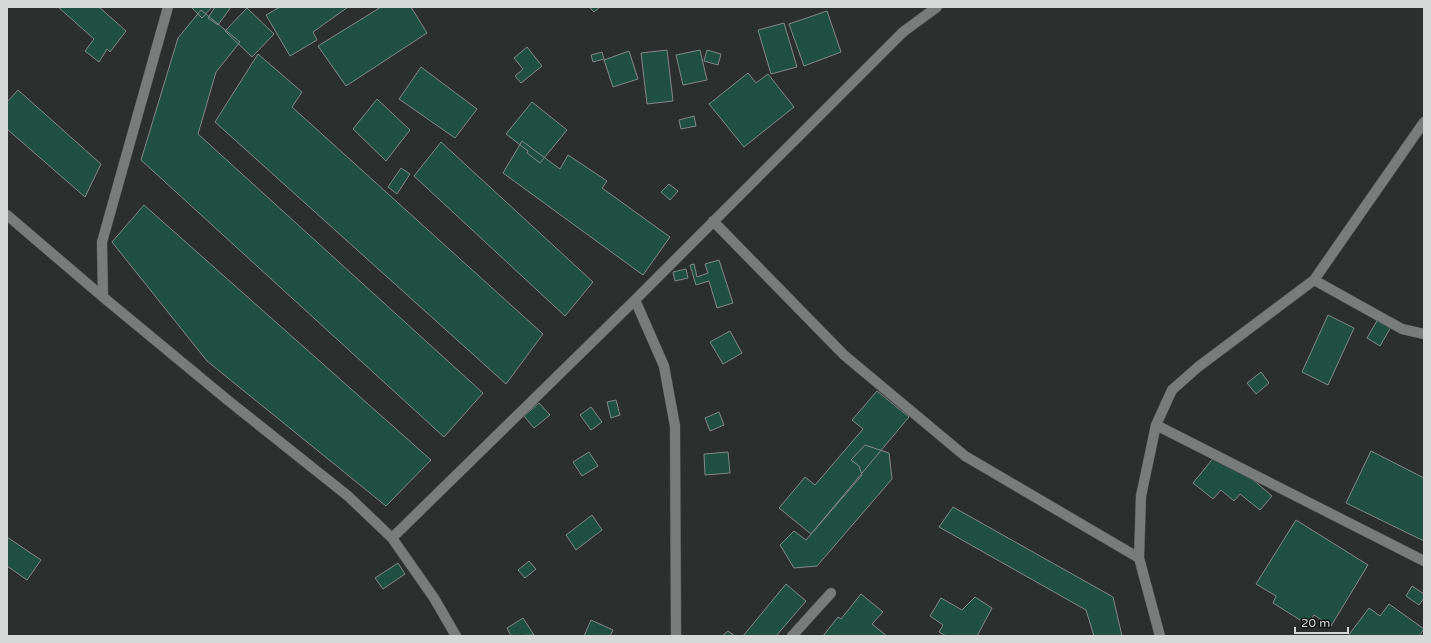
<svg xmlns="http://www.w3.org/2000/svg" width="1431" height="643" viewBox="0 0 1431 643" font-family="'Varela Round',sans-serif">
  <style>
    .building { fill: #1f5042; stroke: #848887 }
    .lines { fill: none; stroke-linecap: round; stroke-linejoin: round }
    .street-casing { stroke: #4b4d4c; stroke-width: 11 }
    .street { stroke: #787c7b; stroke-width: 10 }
  </style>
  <rect width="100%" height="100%" fill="#2b2f2e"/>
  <path class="building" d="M 58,7 L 99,7 L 126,31 L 110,52 L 107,49 L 99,62 L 85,51 L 94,39 Z
    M 191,7 L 212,7 L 202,18 Z
    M 215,7 L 231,7 L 218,25 L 208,18 Z
    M 280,7 L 348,7 L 313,32 L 317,40 L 290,56 L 266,15 Z
    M 381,7 L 411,7 L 427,33 L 346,86 L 318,46 Z
    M 589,7 L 600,7 L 594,12 Z
    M 247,8 L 274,34 L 252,57 L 225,31 Z
    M 201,10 L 240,42 L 216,72 L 198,134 L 483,393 L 444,437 L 141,160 L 178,38 Z
    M 827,11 L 841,52 L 804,66 L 789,24 Z
    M 784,23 L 797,67 L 771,74 L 758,30 Z
    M 527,47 L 542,66 L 521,83 L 515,76 L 523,69 L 514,58 Z
    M 667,50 L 673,101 L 647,104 L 641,53 Z
    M 700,50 L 707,80 L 683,85 L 676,55 Z
    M 707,50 L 721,54 L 718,65 L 704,61 Z
    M 629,51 L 638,79 L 613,87 L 604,60 Z
    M 602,52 L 604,59 L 593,62 L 591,55 Z
    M 258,54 L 302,92 L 292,107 L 543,334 L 506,384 L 215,122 Z
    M 421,67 L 477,109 L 455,138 L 399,99 Z
    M 748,73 L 756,83 L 768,74 L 794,107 L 744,147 L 709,104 Z
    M 18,90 L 101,164 L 85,197 L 7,129 L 7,102 Z
    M 377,99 L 410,130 L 386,161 L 353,129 Z
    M 532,102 L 567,130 L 540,163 L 527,153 L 528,151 L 506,134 Z
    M 694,116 L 696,126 L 681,129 L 679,120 Z
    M 522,141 L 560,169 L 568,155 L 607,181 L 602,188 L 670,237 L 643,275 L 503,173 Z
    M 441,142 L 593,282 L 565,316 L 414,176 Z
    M 401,168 L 410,174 L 397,194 L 388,187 Z
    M 669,184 L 678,191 L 670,200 L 661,192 Z
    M 144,205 L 431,460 L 386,506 L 207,361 L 112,242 Z
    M 719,260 L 733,303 L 717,308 L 709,281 L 696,285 L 690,265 L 694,264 L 697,277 L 708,273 L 705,264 Z
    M 686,269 L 688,278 L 675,281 L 673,272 Z
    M 1328,315 L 1354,328 L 1328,385 L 1302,372 Z
    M 1378,319 L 1391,327 L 1380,346 L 1367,338 Z
    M 730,331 L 742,353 L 723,364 L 710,342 Z
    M 1261,372 L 1269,383 L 1256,394 L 1247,383 Z
    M 877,391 L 909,417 L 811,534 L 779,508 L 805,477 L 815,485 L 863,429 L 852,420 Z
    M 616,400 L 620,415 L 611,418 L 607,402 Z
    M 539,403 L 550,415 L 534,428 L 524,416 Z
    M 591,407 L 602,422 L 591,430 L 580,415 Z
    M 719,412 L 724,425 L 710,431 L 705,418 Z
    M 865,445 L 889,453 L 892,479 L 817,566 L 794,568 L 780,545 L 794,531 L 806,540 L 862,475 L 859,466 L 851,460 Z
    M 1219,451 L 1272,496 L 1260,510 L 1240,494 L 1234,501 L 1221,490 L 1213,499 L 1193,483 Z
    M 1371,451 L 1424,478 L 1424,541 L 1346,503 Z
    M 589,452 L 598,466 L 582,476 L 573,462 Z
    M 728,452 L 730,473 L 705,475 L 704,454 Z
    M 953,507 L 1113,597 L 1122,636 L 1094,636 L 1086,610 L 939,527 Z
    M 592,515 L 602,530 L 576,550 L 566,535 Z
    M 1296,520 L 1368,565 L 1331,626 L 1314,615 L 1308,625 L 1273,603 L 1276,596 L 1256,584 Z
    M 7,537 L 41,560 L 27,580 L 7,566 Z
    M 529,561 L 536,569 L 525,578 L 518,570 Z
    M 398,563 L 405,574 L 383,589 L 375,578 Z
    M 786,584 L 806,601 L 776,636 L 743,636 Z
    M 1412,586 L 1424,594 L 1424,598 L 1419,605 L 1406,596 Z
    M 861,594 L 883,612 L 872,624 L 887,636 L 823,636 L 838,617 L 841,619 Z
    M 975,597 L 992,608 L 977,636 L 946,636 L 939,632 L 943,625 L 930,616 L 941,598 L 962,610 Z
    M 1389,604 L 1424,629 L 1419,636 L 1348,636 L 1369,608 L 1380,616 Z
    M 523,618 L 534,635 L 511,636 L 507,628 Z
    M 591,620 L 613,630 L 610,636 L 584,636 Z
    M 728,631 L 735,636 L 722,636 Z"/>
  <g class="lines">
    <g class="street-casing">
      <path id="street" d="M 7,215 L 103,297 L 230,402 L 348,496 L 392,538 L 434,598 L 456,636
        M 713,221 L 844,355 L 965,456 L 1139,558
        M 1314,280 L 1402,329 L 1424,334
        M 103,297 L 102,242 L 168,7
        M 635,300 L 664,366 L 675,426 L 676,636
        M 1156,425 L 1424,561
        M 392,538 L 635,300 L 903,32 L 937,7
        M 792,636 L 831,593
        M 1160,636 L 1139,558 L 1141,496 L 1156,425 L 1172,390 L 1198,367 L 1314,280 L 1424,122"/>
    </g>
    <use href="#street" class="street"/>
  </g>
  <rect width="1431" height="643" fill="none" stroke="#d7d9d8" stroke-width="16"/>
  <path d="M1295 627v6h53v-6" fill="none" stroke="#d7d9d8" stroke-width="2"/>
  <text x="1301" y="627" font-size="12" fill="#d7d9d8" stroke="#151616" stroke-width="3" paint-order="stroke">20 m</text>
</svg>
